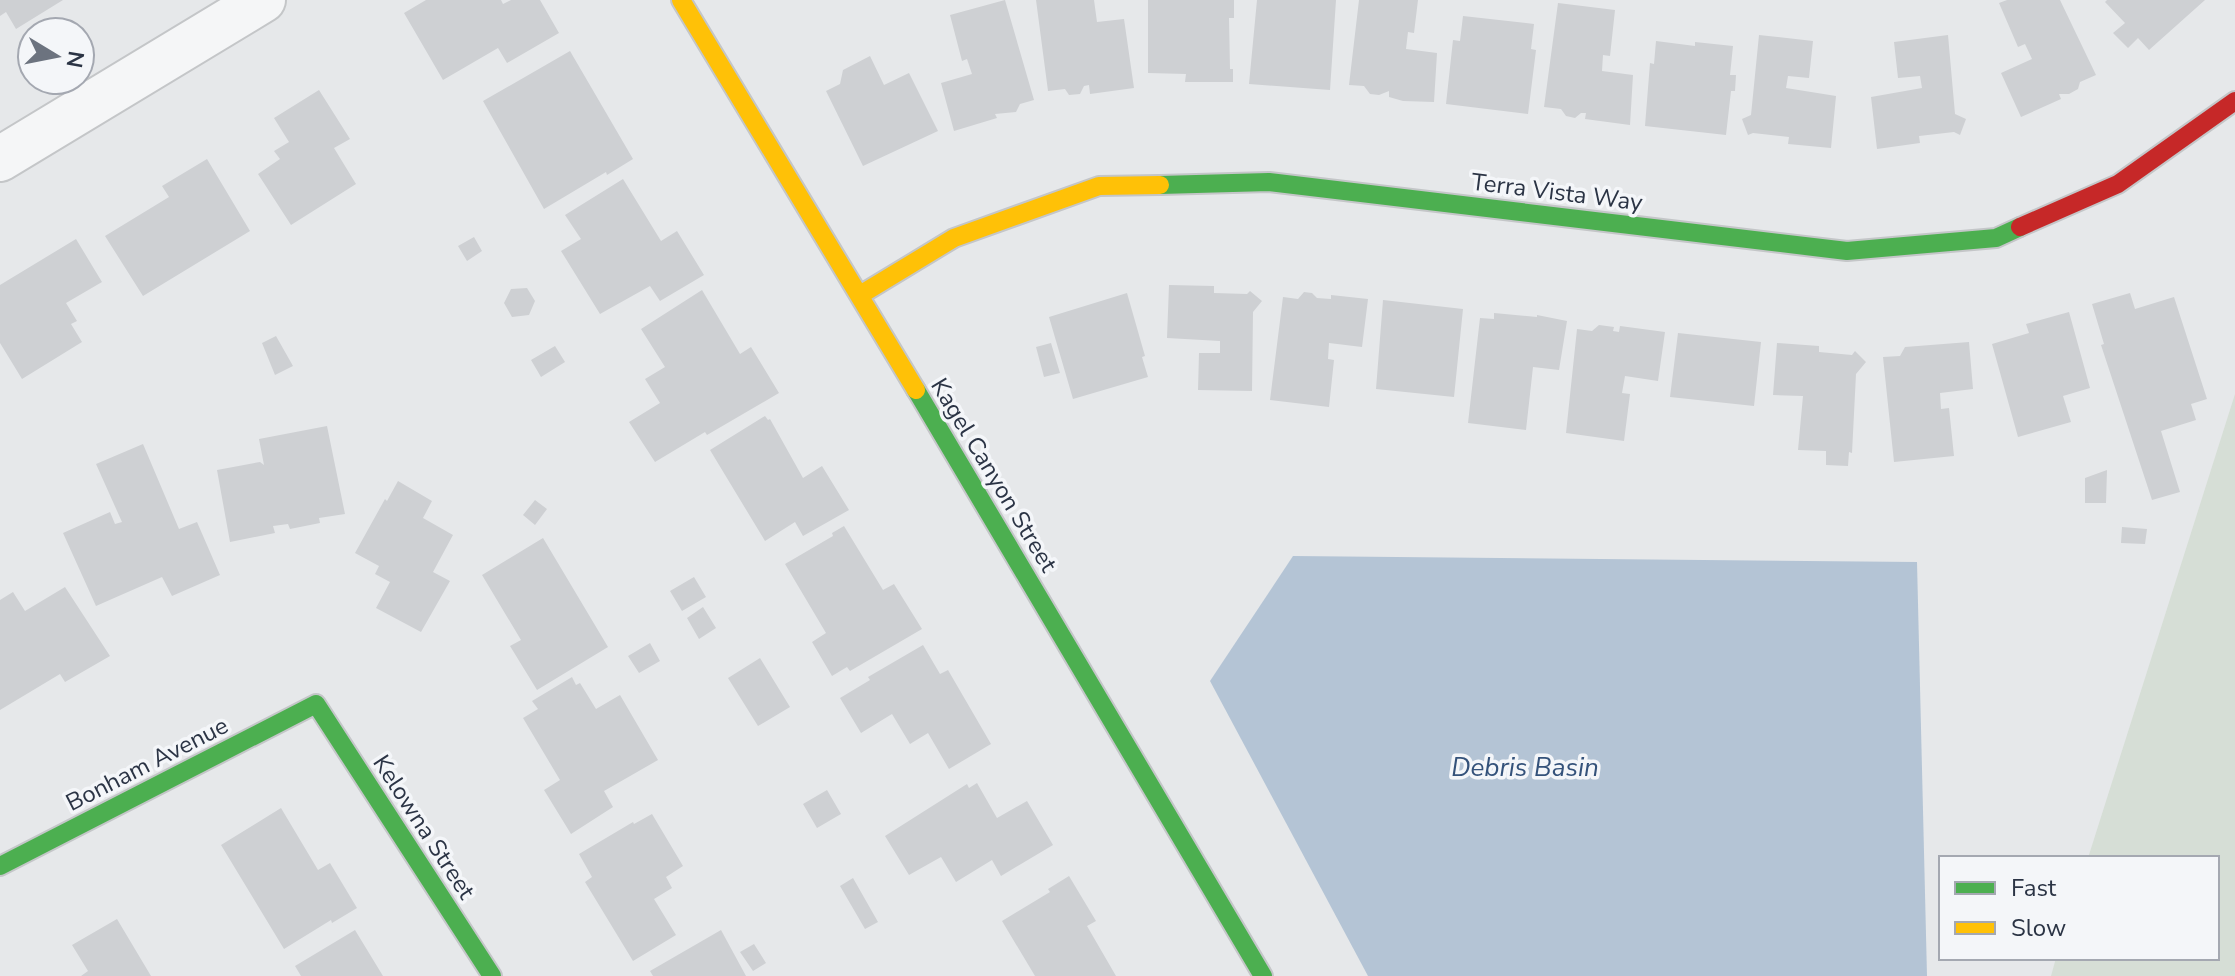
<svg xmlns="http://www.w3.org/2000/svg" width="2235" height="976" viewBox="0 0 2235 976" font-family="'Nunito Sans',sans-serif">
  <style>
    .green { fill: #d6ded6 }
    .water { fill: #b4c4d5 }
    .building { fill: #ced0d3 }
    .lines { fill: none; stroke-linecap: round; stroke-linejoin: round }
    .street-casing { stroke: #c4c6c8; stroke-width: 48 }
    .fast-casing { stroke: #c4c6c8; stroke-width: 22 }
    .slow-casing { stroke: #c4c6c8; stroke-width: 22 }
    .jam-casing { stroke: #c4c6c8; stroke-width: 22 }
    .street { stroke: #f5f6f7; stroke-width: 44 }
    .fast { stroke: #4caf50; stroke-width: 18 }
    .slow { stroke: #ffc107; stroke-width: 18 }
    .jam { stroke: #c62828; stroke-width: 18 }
    .labels { text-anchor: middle; stroke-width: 7; stroke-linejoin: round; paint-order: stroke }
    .street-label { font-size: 24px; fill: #2b3445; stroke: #f4f6f9 }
    .water-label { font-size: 26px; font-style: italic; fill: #34527a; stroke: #f4f6f9 }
  </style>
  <rect width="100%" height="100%" fill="#e6e8ea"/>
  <path class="green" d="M 2235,394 L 2235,976 L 2051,976 L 2056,958 L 2217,958 L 2217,858 L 2088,858 Z"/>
  <path class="water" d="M 1293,556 L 1917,562 L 1927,976 L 1368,976 L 1210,681 Z"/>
  <path class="building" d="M 0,0 L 63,0 L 16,29 L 6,12 L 0,16 Z
    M 426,0 L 501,0 L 503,4 L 511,0 L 540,0 L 559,33 L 507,63 L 498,48 L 443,80 L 404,13 Z
    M 1005,0 L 1034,100 L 1020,104 L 1016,112 L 995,114 L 997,118 L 954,131 L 941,83 L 972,74 L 967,59 L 962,61 L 950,15 Z
    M 1036,0 L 1094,0 L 1097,22 L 1124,19 L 1134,88 L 1090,94 L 1089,85 L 1084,86 L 1080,94 L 1069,95 L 1065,89 L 1048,91 Z
    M 1148,0 L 1234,0 L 1234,18 L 1229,18 L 1230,69 L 1233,69 L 1233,82 L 1185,82 L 1186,74 L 1148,73 Z
    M 1257,0 L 1336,0 L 1330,90 L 1249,84 Z
    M 1359,0 L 1418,0 L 1414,33 L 1408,32 L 1406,49 L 1437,53 L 1434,102 L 1403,101 L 1389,97 L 1389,91 L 1379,95 L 1370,94 L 1364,86 L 1349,85 Z
    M 2007,0 L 2060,0 L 2096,75 L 2080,82 L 2078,89 L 2069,94 L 2059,94 L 2061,99 L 2021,117 L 2001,73 L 2032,59 L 2025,44 L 2018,47 L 1999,3 Z
    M 2107,0 L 2205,0 L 2149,50 L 2138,38 L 2128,48 L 2113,33 L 2125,23 L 2105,2 Z
    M 1558,3 L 1615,10 L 1610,56 L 1603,55 L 1602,71 L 1633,75 L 1630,125 L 1585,119 L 1586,113 L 1581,113 L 1575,118 L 1566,116 L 1561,109 L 1544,107 Z
    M 1463,16 L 1534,24 L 1531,49 L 1536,50 L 1528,114 L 1446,104 L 1453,40 L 1460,41 Z
    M 1759,35 L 1813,41 L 1809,78 L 1788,76 L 1786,88 L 1836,96 L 1831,148 L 1788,144 L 1789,137 L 1753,133 L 1748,135 L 1742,119 L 1751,115 Z
    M 1948,35 L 1955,114 L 1966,119 L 1960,135 L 1954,132 L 1919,136 L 1920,143 L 1877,149 L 1871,97 L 1922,88 L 1920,76 L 1898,78 L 1894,42 Z
    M 1656,41 L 1695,46 L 1695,42 L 1733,46 L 1730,75 L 1736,75 L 1735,91 L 1731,91 L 1726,135 L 1645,126 L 1650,63 L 1654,64 Z
    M 570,51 L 633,159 L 607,175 L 606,172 L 544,209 L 483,101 Z
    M 870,56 L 884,85 L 909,73 L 938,131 L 863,166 L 826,91 L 840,84 L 843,70 Z
    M 319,90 L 350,139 L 334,148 L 356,184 L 291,225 L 258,174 L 280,159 L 274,151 L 289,142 L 274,118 Z
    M 207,159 L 250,231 L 143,296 L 105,236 L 169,197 L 162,186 Z
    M 623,179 L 661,241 L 677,231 L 704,275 L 660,301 L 650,286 L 600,314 L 561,251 L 581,239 L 565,215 Z
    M 474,237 L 482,251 L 467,261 L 458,246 Z
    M 76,239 L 102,282 L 66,303 L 77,321 L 71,324 L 82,342 L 22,379 L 0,343 L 0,285 Z
    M 1169,285 L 1214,286 L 1214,293 L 1247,294 L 1250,291 L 1262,301 L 1253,312 L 1252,391 L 1198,390 L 1199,353 L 1220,353 L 1220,341 L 1167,338 Z
    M 527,288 L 535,301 L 529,315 L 512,317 L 504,303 L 511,289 Z
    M 702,290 L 740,354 L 751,347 L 779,393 L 707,435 L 705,432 L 655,462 L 629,422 L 660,403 L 645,379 L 665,367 L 641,329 Z
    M 1304,292 L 1312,293 L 1317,298 L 1331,299 L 1331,295 L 1368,299 L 1362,347 L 1329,343 L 1328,359 L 1334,360 L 1329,407 L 1270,400 L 1283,297 L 1298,299 Z
    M 1127,293 L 1145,356 L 1142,357 L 1148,377 L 1073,399 L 1049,317 Z
    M 2130,293 L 2135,309 L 2174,297 L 2207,399 L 2191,404 L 2196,420 L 2161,431 L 2180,492 L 2152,500 L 2101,345 L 2104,344 L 2092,304 Z
    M 1383,300 L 1463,309 L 1454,397 L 1376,389 Z
    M 2069,312 L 2090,388 L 2063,396 L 2071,422 L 2018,437 L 1992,344 L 2029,333 L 2026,324 Z
    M 1494,313 L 1537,317 L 1537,315 L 1567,321 L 1559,370 L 1533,367 L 1526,430 L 1468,423 L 1480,318 L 1494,319 Z
    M 1599,325 L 1614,327 L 1613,331 L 1619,332 L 1620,326 L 1665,332 L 1658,381 L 1625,376 L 1622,393 L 1630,394 L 1624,441 L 1566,433 L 1577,329 L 1592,331 Z
    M 1678,333 L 1761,342 L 1754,406 L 1670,397 Z
    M 276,336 L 293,366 L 275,375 L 262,343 Z
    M 1969,342 L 1973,389 L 1940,393 L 1941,409 L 1949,408 L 1954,456 L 1894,462 L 1883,357 L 1900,356 L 1905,347 Z
    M 1051,343 L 1060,373 L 1044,377 L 1036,347 Z
    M 1777,343 L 1819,346 L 1819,352 L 1852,355 L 1855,351 L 1866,362 L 1856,374 L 1852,453 L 1849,452 L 1848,466 L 1826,465 L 1826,451 L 1798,450 L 1803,396 L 1773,395 Z
    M 555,346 L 565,362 L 541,377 L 531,360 Z
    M 765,416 L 768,420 L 770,419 L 803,478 L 822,466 L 849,510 L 803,536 L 795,522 L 765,541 L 710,450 Z
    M 327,426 L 345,514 L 319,518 L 320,523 L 290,529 L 288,524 L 273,526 L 275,533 L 230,542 L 217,470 L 260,462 L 264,465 L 259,439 Z
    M 143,444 L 179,529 L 197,522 L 220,575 L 172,596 L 162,577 L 96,606 L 63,533 L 110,512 L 115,524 L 122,522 L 96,464 Z
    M 2107,470 L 2106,503 L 2085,503 L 2085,478 Z
    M 398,481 L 432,501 L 423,518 L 453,535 L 433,572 L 450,581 L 421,632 L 376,608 L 390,582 L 375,574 L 379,566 L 355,553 L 385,499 L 387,501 Z
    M 535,500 L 547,509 L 535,525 L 523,515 Z
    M 844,526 L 883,590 L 894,584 L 922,629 L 850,671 L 847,667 L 832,676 L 812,642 L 826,633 L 785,564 L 833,536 L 832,533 Z
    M 2122,527 L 2147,529 L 2145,544 L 2121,543 Z
    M 543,538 L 608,647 L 537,690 L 510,646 L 521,640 L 482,575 Z
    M 694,577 L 706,597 L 682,611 L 670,591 Z
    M 65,587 L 110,656 L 65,682 L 60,674 L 0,710 L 0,600 L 13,592 L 25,611 Z
    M 703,607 L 716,628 L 699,639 L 687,618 Z
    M 650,643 L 660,661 L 639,673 L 628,656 Z
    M 923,645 L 940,674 L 948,670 L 991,744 L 949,769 L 928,733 L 910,744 L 892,714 L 861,733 L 840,698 L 870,680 L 868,677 Z
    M 760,658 L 790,707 L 758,726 L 728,678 Z
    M 572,677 L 576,685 L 580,683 L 596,709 L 620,695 L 658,760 L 604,791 L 613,807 L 571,834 L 544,790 L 560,780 L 523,718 L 538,709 L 532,701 Z
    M 977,783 L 997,818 L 1027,801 L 1053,845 L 1001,876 L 992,860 L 956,882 L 941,857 L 909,875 L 885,836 L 967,784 L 969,788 Z
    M 827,790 L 841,814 L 817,828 L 803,804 Z
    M 281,808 L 318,870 L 330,863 L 357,908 L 332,923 L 331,920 L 284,949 L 221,845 Z
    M 652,814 L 683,866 L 666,877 L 672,888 L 654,899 L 676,935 L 633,961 L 585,882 L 592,877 L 579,854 L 633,822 L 634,824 Z
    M 1069,876 L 1096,921 L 1087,926 L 1116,976 L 1035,976 L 1002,921 L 1050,892 L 1048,889 Z
    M 853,878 L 878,922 L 865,929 L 840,886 Z
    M 117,919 L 151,976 L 81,976 L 88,971 L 72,945 Z
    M 355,930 L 383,976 L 301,976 L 295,966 Z
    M 721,930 L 746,976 L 653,976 L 650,971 Z
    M 754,944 L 766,963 L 753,971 L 740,952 Z"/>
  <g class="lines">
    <g class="street-casing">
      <path id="street" d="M 0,159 L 263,0"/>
    </g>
    <g class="fast-casing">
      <path id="fast" d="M 1160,185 L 1269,182 L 1847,251 L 1996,238 L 2020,227
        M 916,390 L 1263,976
        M 0,866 L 316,704 L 492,976"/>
    </g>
    <g class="slow-casing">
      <path id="slow" d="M 681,0 L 916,390
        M 860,295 L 954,238 L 1099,186 L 1160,185"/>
    </g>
    <g class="jam-casing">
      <path id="jam" d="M 2020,227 L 2118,184 L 2235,101"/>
    </g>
    <use href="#street" class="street"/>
    <use href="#fast" class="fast"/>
    <use href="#slow" class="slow"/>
    <use href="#jam" class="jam"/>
  </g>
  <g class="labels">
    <g class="street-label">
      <text transform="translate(1557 192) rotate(7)" y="8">Terra Vista Way</text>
      <text transform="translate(994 475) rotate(59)" y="8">Kagel Canyon Street</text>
      <text transform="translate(147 764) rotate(-27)" y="8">Bonham Avenue</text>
      <text transform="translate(424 827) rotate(57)" y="8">Kelowna Street</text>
    </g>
    <g class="water-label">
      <text x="1525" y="776">Debris Basin</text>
    </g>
  </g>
  <rect x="1939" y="856" width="280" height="104" fill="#f4f6f9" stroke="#a4a8b1" stroke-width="2"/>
  <rect x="1955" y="882" width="40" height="12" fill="#4caf50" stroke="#a4a8b1" stroke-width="2"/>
  <text x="2011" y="896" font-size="24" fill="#2b3445">Fast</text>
  <rect x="1955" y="922" width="40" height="12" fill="#ffc107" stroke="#a4a8b1" stroke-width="2"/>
  <text x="2011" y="936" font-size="24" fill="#2b3445">Slow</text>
  <g transform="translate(56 56) rotate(100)"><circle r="38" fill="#f4f6f9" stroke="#a4a8b1" stroke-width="2"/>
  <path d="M0-6L14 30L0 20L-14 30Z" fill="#6c737f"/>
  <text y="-12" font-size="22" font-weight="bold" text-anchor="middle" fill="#2b3445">N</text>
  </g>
</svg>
